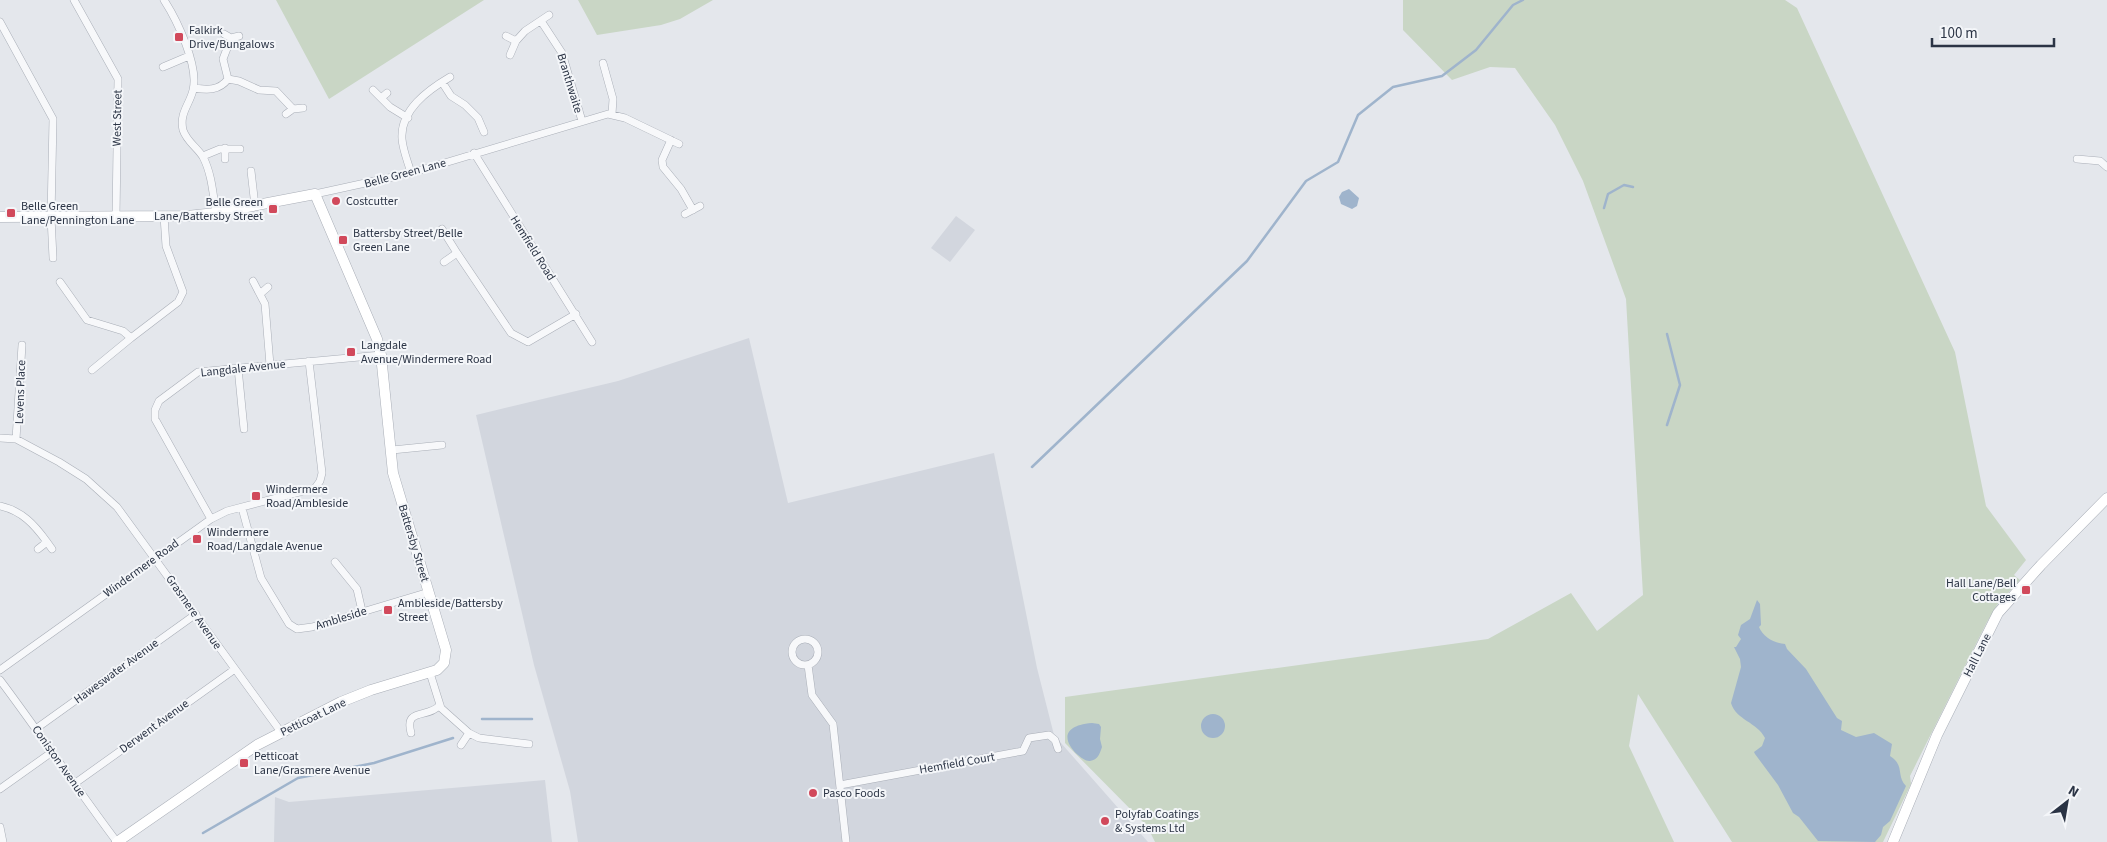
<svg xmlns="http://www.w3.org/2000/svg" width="2107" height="842" viewBox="0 0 2107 842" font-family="'Source Sans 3',sans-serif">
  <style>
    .built { fill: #d2d6de }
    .green { fill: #c9d6c5 }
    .water { fill: #9fb4cc }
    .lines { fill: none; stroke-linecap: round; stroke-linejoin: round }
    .stream { stroke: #9fb4cc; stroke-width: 2.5 }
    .street-casing { stroke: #a9aeb7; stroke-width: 8 }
    .secondary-casing { stroke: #a9aeb7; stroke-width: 11 }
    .street { stroke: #f7f8fa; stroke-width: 7 }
    .secondary { stroke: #fff; stroke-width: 10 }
    .poi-dot { fill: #d1495b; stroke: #f4f6f9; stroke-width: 2 }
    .labels { text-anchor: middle; stroke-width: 4; stroke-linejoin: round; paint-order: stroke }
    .poi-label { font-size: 12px; fill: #2b3445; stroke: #f4f6f9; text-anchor: start }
    .street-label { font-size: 12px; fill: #2b3445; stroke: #f4f6f9 }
  </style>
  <rect width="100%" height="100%" fill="#e4e7ec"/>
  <path class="built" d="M 956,216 L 975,230 L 950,262 L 931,248 Z
    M 749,338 L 788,503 L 994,453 L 1037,668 L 1054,735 L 1148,842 L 578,842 L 570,791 L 534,665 L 476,415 L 618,381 Z
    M 545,780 L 552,842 L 274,842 L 275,797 L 289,802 Z"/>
  <path class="green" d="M 276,0 L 484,0 L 329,99 Z
    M 578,0 L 713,0 L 680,19 L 661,25 L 597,35 Z
    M 1403,0 L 1785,0 L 1797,8 L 1955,352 L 1986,506 L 2026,560 L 2014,575 L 2020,580 L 1997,605 L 1987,622 L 1910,776 L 1911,784 L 1883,842 L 1732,842 L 1638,694 L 1629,746 L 1674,842 L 1155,842 L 1147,826 L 1065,743 L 1065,697 L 1488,639 L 1571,593 L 1597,631 L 1643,595 L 1626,299 L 1583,181 L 1555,125 L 1515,68 L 1490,67 L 1452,80 L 1403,30 Z"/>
  <path class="water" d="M 1349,189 L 1359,198 L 1357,206 L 1352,209 L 1341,204 L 1339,197 L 1342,192 Z
    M 1757,600 L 1760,604 L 1761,625 L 1759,627 C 1763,637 1774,643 1785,644 L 1787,649 L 1806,669 L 1837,718 L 1842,721 L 1841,730 L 1856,737 L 1874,733 L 1892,744 L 1890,756 C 1905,765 1896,776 1906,786 L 1890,821 L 1883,827 L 1881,835 L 1875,842 L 1818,841 L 1799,817 L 1793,813 L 1778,785 L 1755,754 L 1754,752 L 1762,746 L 1765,738 C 1757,722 1736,720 1731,703 L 1741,667 L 1740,659 L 1734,647 L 1736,647 L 1741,639 L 1738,635 L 1741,625 L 1750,619 Z
    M1201 726a12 12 0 1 1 24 0a12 12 0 1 1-24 0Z
    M 1092,723 L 1099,724 L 1101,727 L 1100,739 L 1102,747 C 1100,753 1098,760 1090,761 C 1081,763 1043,727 1092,723 Z"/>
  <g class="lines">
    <path class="stream" d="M 1604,208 L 1608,194 L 1624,185 L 1633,187
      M 1667,425 L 1680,385 L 1667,334
      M 1032,467 L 1247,261 L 1306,181 L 1338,162 L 1358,115 L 1393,87 L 1442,76 L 1476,50 L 1513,5 L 1523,0
      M 482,719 L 532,719
      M 203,833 L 298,778 L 374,763 L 453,738"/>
    <g class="street-casing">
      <path id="street" d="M 74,0 L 118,79 L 116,217
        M 164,0 C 177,20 199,66 193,90 C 190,104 179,113 183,130 C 187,142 197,147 203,157 C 212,174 213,195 216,213
        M 541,21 L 562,53 L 582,121
        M 0,22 L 53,119 L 51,217 L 53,258
        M 224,34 L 231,38 L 239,36
        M 506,36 L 516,41 L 510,55
        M 516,41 L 525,31 L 549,15
        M 603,63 L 613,99 L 612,114
        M 163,67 L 189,56
        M 228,79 L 223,59 L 231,38
        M 442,82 L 451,96 L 465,105 L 478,118 L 484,132
        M 194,88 C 207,90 219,91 228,79 L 239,81 L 259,90 L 276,91 L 293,109
        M 373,90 L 381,98 L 387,93
        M 381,98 L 390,107 L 408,118
        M 286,114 L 293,109 L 303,108
        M 671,140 L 662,160 L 663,167 L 681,189 L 693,210
        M 225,148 L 225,159
        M 474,153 L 592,342
        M 203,156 L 220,149 L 240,149
        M 2077,159 L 2100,161 L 2107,167
        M 251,171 L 255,206
        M 411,173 C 408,162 403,151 402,139 C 400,110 428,90 450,77
        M 315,194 L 411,173 L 608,114 L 625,118 L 679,144
        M 685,214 L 700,206
        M 442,229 L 457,253 L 444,262
        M 457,253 L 511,333 L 528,342 L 576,314
        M 253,281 L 265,304 L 270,365
        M 60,282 L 87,320 L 123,331 L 131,338 L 178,302 L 183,292 L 166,246 L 164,216
        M 260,294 L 268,287
        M 238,368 L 244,429
        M 92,370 L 131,338
        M 0,438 L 16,439 L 59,462 L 86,479 L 117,507 L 281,732
        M 16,439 L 22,345
        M 392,450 L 442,445
        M 0,506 C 22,511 34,524 47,542
        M 242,508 L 261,578 L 289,624 L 297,629 L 312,627 L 429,592
        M 211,519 L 155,419 L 155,410 L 159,401 L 198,372 L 381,355
        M 38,549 L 47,542 L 52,549
        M 335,562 L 357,589 L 362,611
        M792 652a13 13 0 1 1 26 0a13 13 0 1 1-26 0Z
        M 808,665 L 812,695 L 833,724 L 846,842
        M 0,670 L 211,519 L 227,511 L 315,488 L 320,481 L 322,473 L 309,361
        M 430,673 L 441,708 L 469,733 L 479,738 L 529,744
        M 0,680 C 40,733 77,789 117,842
        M 37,728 L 196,614
        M 411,733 C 404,707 428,719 440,705
        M 461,745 L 469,733
        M 74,784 L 235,669
        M 840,785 L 1023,751 L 1029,738 L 1049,735 L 1055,740 L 1058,749
        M 0,789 L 52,752
        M 0,827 L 3,842"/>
    </g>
    <g class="secondary-casing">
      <path id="secondary" d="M 0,217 L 187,216 L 216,213 L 315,194 L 377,339 L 381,355 L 393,473 L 446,650 L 444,663 L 437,670 L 371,690 L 341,702 L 257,745 L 117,842
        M 1893,842 L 1937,735 L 1998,613 L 2041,565 L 2107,498"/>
    </g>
    <use href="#street" class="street"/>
    <use href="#secondary" class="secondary"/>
  </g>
  <g class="poi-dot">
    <rect x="174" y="32" width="10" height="10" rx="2.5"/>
    <circle cx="336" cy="201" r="5"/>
    <rect x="268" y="204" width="10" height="10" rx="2.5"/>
    <rect x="6" y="208" width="10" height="10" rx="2.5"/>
    <rect x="338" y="235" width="10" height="10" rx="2.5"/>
    <rect x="346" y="347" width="10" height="10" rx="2.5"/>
    <rect x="251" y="491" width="10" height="10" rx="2.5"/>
    <rect x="192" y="534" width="10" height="10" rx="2.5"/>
    <rect x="2021" y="585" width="10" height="10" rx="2.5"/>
    <rect x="383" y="605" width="10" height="10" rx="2.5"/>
    <rect x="239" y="758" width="10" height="10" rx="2.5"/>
    <circle cx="813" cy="793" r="5"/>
    <circle cx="1105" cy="821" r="5"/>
  </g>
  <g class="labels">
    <g class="poi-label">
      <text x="189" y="34">Falkirk<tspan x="189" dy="14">Drive/Bungalows</tspan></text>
      <text x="346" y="205">Costcutter</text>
      <text x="263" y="206" text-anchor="end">Belle Green<tspan x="263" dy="14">Lane/Battersby Street</tspan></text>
      <text x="21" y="210">Belle Green<tspan x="21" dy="14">Lane/Pennington Lane</tspan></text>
      <text x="353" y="237">Battersby Street/Belle<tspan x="353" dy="14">Green Lane</tspan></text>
      <text x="361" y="349">Langdale<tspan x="361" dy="14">Avenue/Windermere Road</tspan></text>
      <text x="266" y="493">Windermere<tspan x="266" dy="14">Road/Ambleside</tspan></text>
      <text x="207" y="536">Windermere<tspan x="207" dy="14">Road/Langdale Avenue</tspan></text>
      <text x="2016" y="587" text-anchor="end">Hall Lane/Bell<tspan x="2016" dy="14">Cottages</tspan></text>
      <text x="398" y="607">Ambleside/Battersby<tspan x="398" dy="14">Street</tspan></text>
      <text x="254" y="760">Petticoat<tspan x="254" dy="14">Lane/Grasmere Avenue</tspan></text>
      <text x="823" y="797">Pasco Foods</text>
      <text x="1115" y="818">Polyfab Coatings<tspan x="1115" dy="14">&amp; Systems Ltd</tspan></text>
    </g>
    <g class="street-label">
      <text transform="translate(570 83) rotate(73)" y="4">Branthwaite</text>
      <text transform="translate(117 118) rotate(-89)" y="4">West Street</text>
      <text transform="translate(405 173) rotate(-15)" y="4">Belle Green Lane</text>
      <text transform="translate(533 248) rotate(58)" y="4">Hemfield Road</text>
      <text transform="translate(243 368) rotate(-6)" y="4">Langdale Avenue</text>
      <text transform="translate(20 392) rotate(-88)" y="4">Levens Place</text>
      <text transform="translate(414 543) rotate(73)" y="4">Battersby Street</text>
      <text transform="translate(141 568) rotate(-36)" y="4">Windermere Road</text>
      <text transform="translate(194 612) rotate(55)" y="4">Grasmere Avenue</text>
      <text transform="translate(341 618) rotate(-17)" y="4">Ambleside</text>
      <text transform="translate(1977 655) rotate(-63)" y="4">Hall Lane</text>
      <text transform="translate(116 671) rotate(-36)" y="4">Haweswater Avenue</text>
      <text transform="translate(313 717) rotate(-26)" y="4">Petticoat Lane</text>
      <text transform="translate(154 726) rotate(-36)" y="4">Derwent Avenue</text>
      <text transform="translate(59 761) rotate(55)" y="4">Coniston Avenue</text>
      <text transform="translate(957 763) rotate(-10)" y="4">Hemfield Court</text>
    </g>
  </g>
  <g transform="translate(2067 802) rotate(31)" stroke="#f4f6f9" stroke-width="4" paint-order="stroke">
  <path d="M0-4L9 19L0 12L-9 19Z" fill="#2b3445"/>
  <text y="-8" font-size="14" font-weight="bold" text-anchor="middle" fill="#2b3445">N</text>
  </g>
  <path d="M1932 38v8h122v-8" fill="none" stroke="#2b3445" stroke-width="2.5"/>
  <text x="1940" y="38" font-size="15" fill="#2b3445" stroke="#f4f6f9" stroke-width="4" paint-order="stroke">100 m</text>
</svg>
